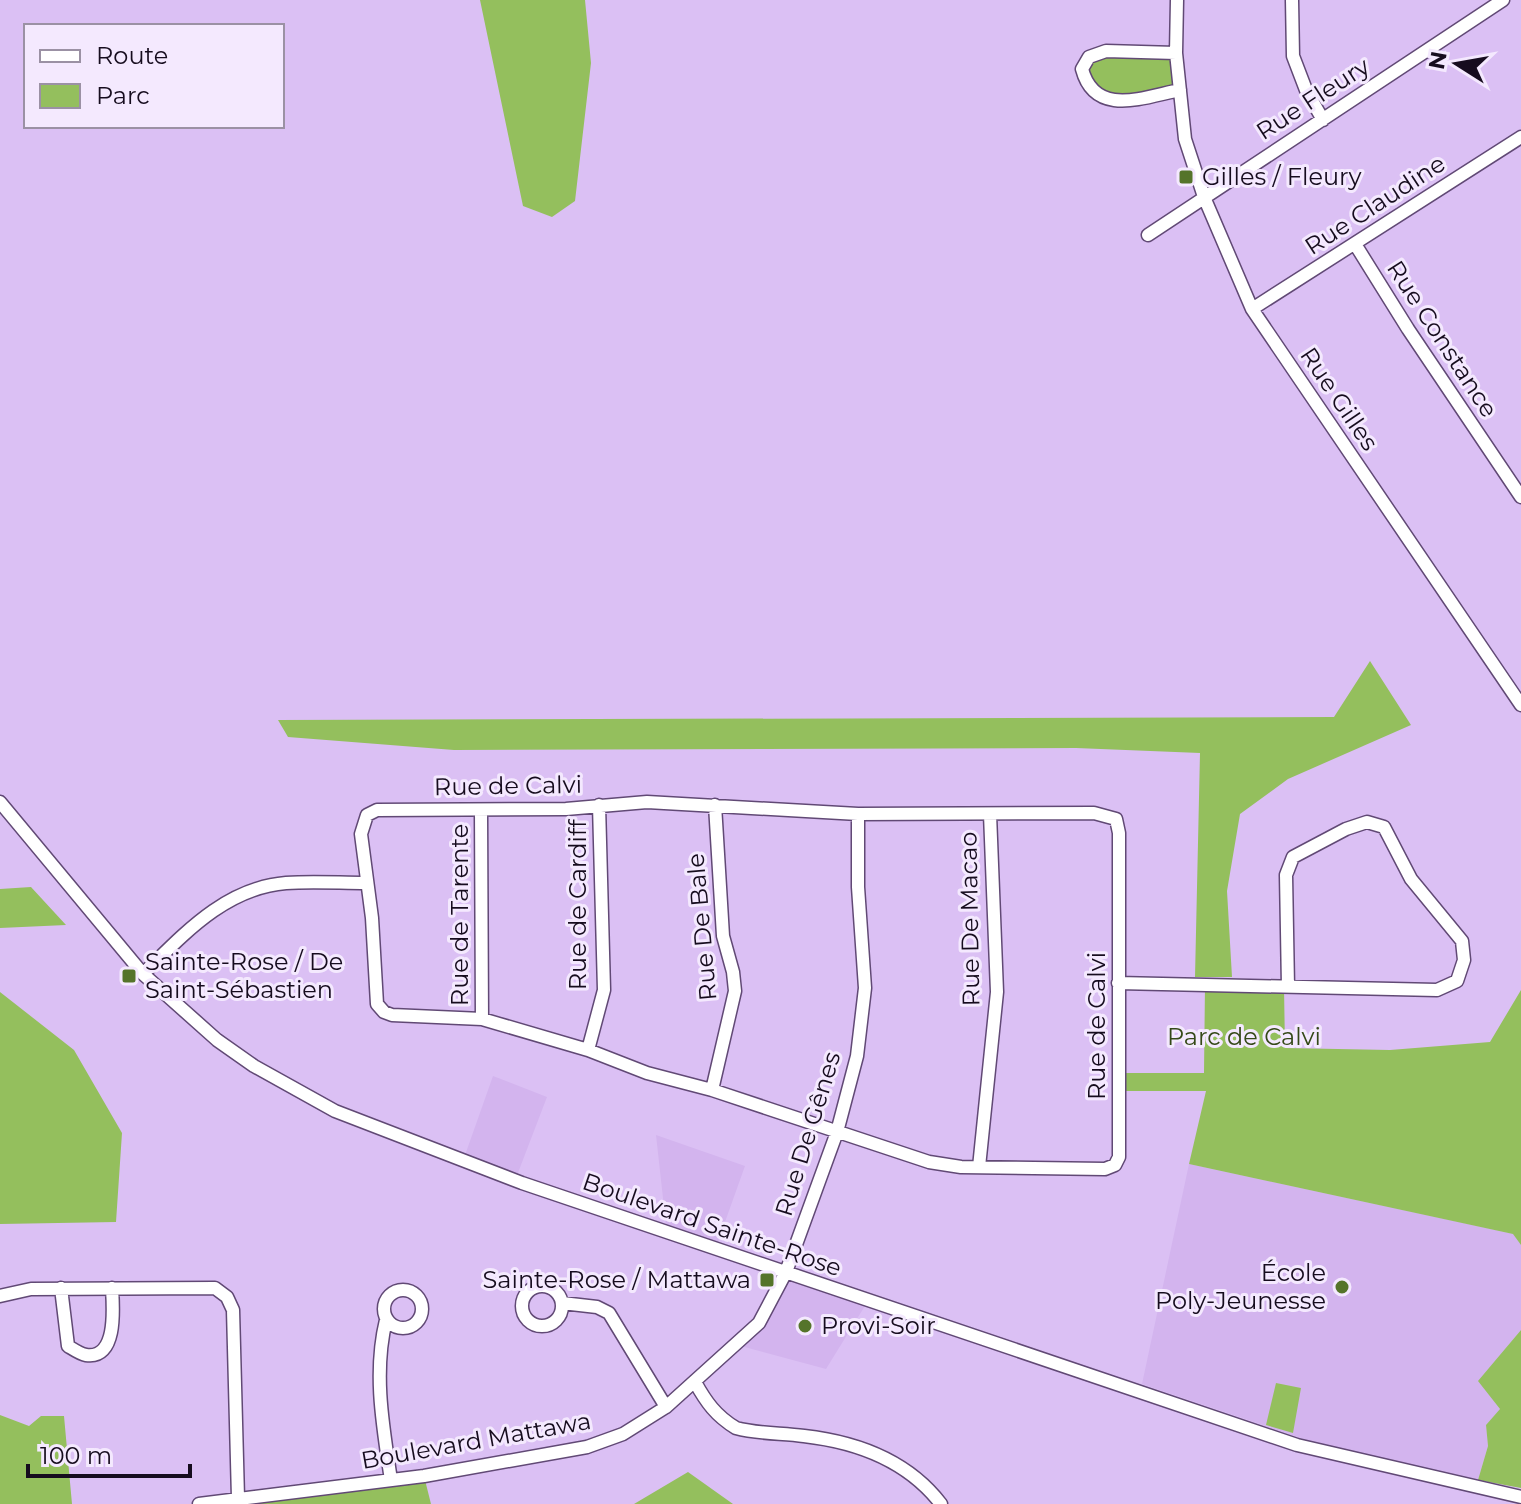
<svg xmlns="http://www.w3.org/2000/svg" width="1521" height="1504" viewBox="0 0 1521 1504" font-family="Montserrat,sans-serif">
  <style>
    .built { fill: #d3b4ee }
    .green { fill: #94bf5d }
    .lines { fill: none; stroke-linecap: round; stroke-linejoin: round }
    .minor-casing { stroke: #614975; stroke-width: 15 }
    .minor { stroke: #fff; stroke-width: 12 }
    .poi-dot { fill: #55742a; stroke: #f4e9fe; stroke-width: 3 }
    .labels { text-anchor: middle; stroke-width: 6; stroke-linejoin: round; paint-order: stroke }
    .street-label { font-size: 24px; fill: #160c1e; stroke: #f4e9fe }
    .poi-label { font-size: 24px; fill: #160c1e; stroke: #f4e9fe; text-anchor: start }
    .park-label { font-size: 24px; fill: #354917; stroke: #f4e9fe }
  </style>
  <rect width="100%" height="100%" fill="#dbc0f4"/>
  <path class="built" d="M 493,1076 L 547,1097 L 516,1178 L 464,1158 Z
    M 656,1135 L 745,1166 L 715,1250 L 667,1234 Z
    M 1189,1164 L 1514,1234 L 1521,1245 L 1521,1330 L 1479,1381 L 1500,1409 L 1486,1425 L 1488,1446 L 1478,1480 L 1319,1444 L 1142,1384 Z
    M 786,1272 L 868,1301 L 826,1369 L 737,1345 Z"/>
  <path class="green" d="M 480,0 L 585,0 L 591,63 L 575,201 L 552,217 L 523,206 Z
    M 1176,53 L 1180,90 L 1125,101 L 1086,83 L 1089,57 Z
    M 1370,661 L 1411,725 L 1288,779 L 1240,814 L 1227,891 L 1232,977 L 1195,977 L 1200,753 L 1076,748 L 454,750 L 288,737 L 278,720 L 1334,717 Z
    M 31,887 L 66,925 L 0,928 L 0,889 Z
    M 1205,985 L 1284,987 L 1285,1048 L 1390,1050 L 1490,1042 L 1521,990 L 1521,1245 L 1513,1234 L 1189,1164 L 1206,1091 L 1119,1091 L 1118,1073 L 1204,1073 Z
    M 0,992 L 74,1050 L 122,1133 L 116,1222 L 0,1224 Z
    M 1521,1330 L 1521,1488 L 1478,1480 L 1488,1446 L 1486,1425 L 1500,1409 L 1478,1381 Z
    M 1276,1383 L 1301,1388 L 1293,1433 L 1266,1425 Z
    M 0,1415 L 29,1426 L 41,1416 L 64,1416 L 72,1504 L 0,1504 Z
    M 688,1472 L 733,1504 L 634,1504 Z
    M 424,1476 L 431,1504 L 199,1504 Z"/>
  <g class="lines">
    <g class="minor-casing">
      <path id="minor" d="M 1177,0 L 1176,53 L 1185,139 L 1204,197 L 1252,309 L 1521,705
        M 1292,0 L 1293,56 L 1306,90 L 1323,120
        M 1176,53 L 1106,51 L 1089,57 L 1082,69 C 1095,118 1144,97 1180,90
        M 1148,235 L 1503,0
        M 1355,244 L 1408,329 L 1521,497
        M 1252,309 L 1521,137
        M 0,802 L 143,974 L 217,1040 L 254,1066 L 335,1111 L 522,1183 L 1297,1445 L 1521,1497
        M 647,802 L 858,814 L 1094,813 L 1116,819 L 1119,833 L 1119,1157 L 1115,1165 L 1105,1169 L 961,1167 L 929,1162 L 712,1090 L 647,1073 L 588,1050 L 482,1019 L 392,1015 L 384,1012 L 377,1004 L 372,918 L 361,834 L 367,815 L 377,810 L 566,809 Z
        M 481,811 L 482,1019
        M 143,974 C 184,934 225,888 286,883 C 312,881 340,883 366,883
        M 1118,983 L 1437,990 L 1457,981 L 1464,960 L 1462,941 L 1411,879 L 1384,827 L 1367,822 L 1346,829 L 1293,857 L 1286,875 L 1288,987
        M 588,1050 L 604,990 L 599,805
        M 712,1090 L 735,991 L 733,972 L 723,936 L 715,805
        M 979,1167 L 997,992 L 990,814
        M522 1306a20 20 0 1 1 40 0a20 20 0 1 1-40 0Z
        M 61,1288 L 68,1346 C 73,1349 80,1354 86,1355 C 118,1360 113,1306 112,1288
        M384 1309a19 19 0 1 1 38 0a19 19 0 1 1-38 0Z
        M 0,1296 L 31,1289 L 215,1288 L 227,1297 L 233,1310 L 238,1498
        M 562,1303 L 597,1307 L 609,1313 L 666,1407
        M 386,1320 C 373,1373 383,1427 391,1480
        M 695,1382 C 706,1402 716,1416 736,1428 C 758,1434 781,1433 804,1436 C 857,1442 908,1461 941,1504
        M 199,1504 L 424,1476 L 587,1447 L 623,1434 L 666,1407 L 759,1323 L 786,1272 L 837,1132 L 857,1056 L 865,988 L 858,887 L 858,814"/>
    </g>
    <use href="#minor" class="minor"/>
  </g>
  <g class="poi-dot">
    <rect x="1178" y="169" width="16" height="16" rx="4"/>
    <rect x="121" y="968" width="16" height="16" rx="4"/>
    <rect x="759" y="1272" width="16" height="16" rx="4"/>
    <circle cx="1342" cy="1287" r="8"/>
    <circle cx="805" cy="1326" r="8"/>
  </g>
  <g class="labels">
    <g class="street-label">
      <text transform="translate(1313 99) rotate(-33)" y="8">Rue Fleury</text>
      <text transform="translate(1375 205) rotate(-33)" y="8">Rue Claudine</text>
      <text transform="translate(1442 339) rotate(57)" y="8">Rue Constance</text>
      <text transform="translate(1339 399) rotate(56)" y="8">Rue Gilles</text>
      <text transform="translate(508 786) rotate(-1)" y="8">Rue de Calvi</text>
      <text transform="translate(578 905) rotate(-90)" y="8">Rue de Cardiff</text>
      <text transform="translate(460 915) rotate(-90)" y="8">Rue de Tarente</text>
      <text transform="translate(970 919) rotate(-91)" y="8">Rue De Macao</text>
      <text transform="translate(702 927) rotate(-95)" y="8">Rue De Bale</text>
      <text transform="translate(1097 1026) rotate(-90)" y="8">Rue de Calvi</text>
      <text transform="translate(808 1134) rotate(-73)" y="8">Rue De Gênes</text>
      <text transform="translate(712 1225) rotate(19)" y="8">Boulevard Sainte-Rose</text>
      <text transform="translate(476 1441) rotate(-10)" y="8">Boulevard Mattawa</text>
    </g>
    <g class="poi-label">
      <text x="1202" y="185">Gilles / Fleury</text>
      <text x="145" y="970">Sainte-Rose / De<tspan x="145" dy="28">Saint-Sébastien</tspan></text>
      <text x="1326" y="1281" text-anchor="end">École<tspan x="1326" dy="28">Poly-Jeunesse</tspan></text>
      <text x="751" y="1288" text-anchor="end">Sainte-Rose / Mattawa</text>
      <text x="821" y="1334">Provi-Soir</text>
    </g>
    <g class="park-label">
      <text x="1244" y="1045">Parc de Calvi</text>
    </g>
  </g>
  <rect x="24" y="24" width="260" height="104" fill="#f4e9fe" stroke="#9b91a4" stroke-width="2"/>
  <rect x="40" y="50" width="40" height="12" fill="#ffffff" stroke="#9b91a4" stroke-width="2"/>
  <text x="96" y="64" font-size="24" fill="#160c1e">Route</text>
  <rect x="40" y="84" width="40" height="24" fill="#94bf5d" stroke="#9b91a4" stroke-width="2"/>
  <text x="96" y="104" font-size="24" fill="#160c1e">Parc</text>
  <g transform="translate(1457 64) rotate(281)" stroke="#f4e9fe" stroke-width="6" paint-order="stroke">
  <path d="M0-6L14 30L0 20L-14 30Z" fill="#160c1e"/>
  <text y="-12" font-size="22" font-weight="bold" text-anchor="middle" fill="#160c1e">N</text>
  </g>
  <path d="M28 1464v12h162v-12" fill="none" stroke="#160c1e" stroke-width="4"/>
  <text x="40" y="1464" font-size="24" fill="#160c1e" stroke="#f4e9fe" stroke-width="6" paint-order="stroke">100 m</text>
</svg>
